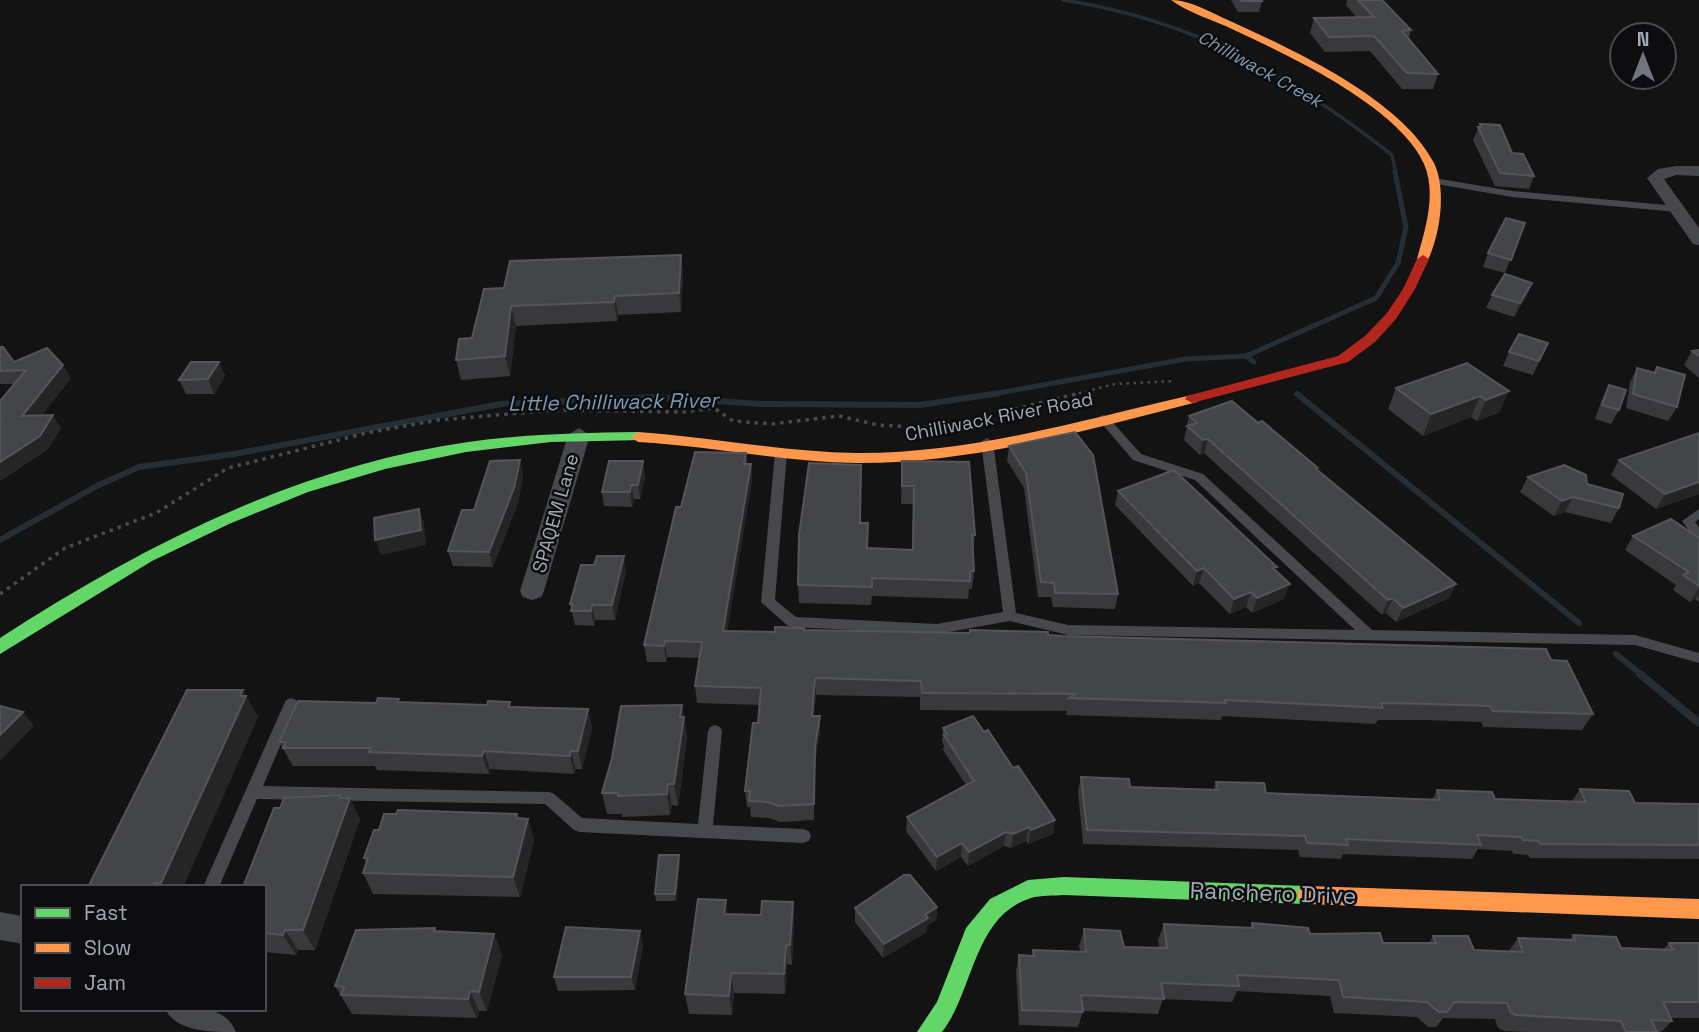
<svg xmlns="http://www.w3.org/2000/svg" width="1699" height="1032" viewBox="0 0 1699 1032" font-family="'Space Grotesk',sans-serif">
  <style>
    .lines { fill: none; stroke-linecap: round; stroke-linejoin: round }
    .stream-far3 { stroke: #262e34; stroke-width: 3.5 }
    .stream-far2 { stroke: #262e34; stroke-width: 5 }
    .stream-far1 { stroke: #262e34; stroke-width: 6 }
    .stream { stroke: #262e34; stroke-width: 8 }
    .path-far1 { stroke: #494a4e; stroke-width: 2.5; stroke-dasharray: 2.5 4.5; stroke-linecap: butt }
    .path { stroke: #494a4e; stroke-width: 3.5; stroke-dasharray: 3.5 5; stroke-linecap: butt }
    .lane { fill: #47484c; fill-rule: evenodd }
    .street { fill: #47484c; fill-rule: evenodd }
    .fast { fill: #63d668; fill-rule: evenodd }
    .slow { fill: #ff974d; fill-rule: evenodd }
    .jam { fill: #b3261e; fill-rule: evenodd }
    .wall { fill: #39393b }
    .shaded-wall { fill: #252526 }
    .building { fill: #444548; stroke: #535559; stroke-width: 2 }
    .labels { text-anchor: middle; stroke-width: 5; stroke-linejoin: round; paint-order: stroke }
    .far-water-label { font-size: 18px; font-style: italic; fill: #7a99b0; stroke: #0d0d0f }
    .street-label { font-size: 19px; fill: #a3a9b4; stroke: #0d0d0f }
    .water-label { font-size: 21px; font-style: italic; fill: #7a99b0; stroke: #0d0d0f }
    .near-street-label { font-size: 23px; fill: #a3a9b4; stroke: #0d0d0f }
  </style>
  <rect width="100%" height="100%" fill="#131313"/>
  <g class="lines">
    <path class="stream-far3" d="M 1063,0 C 1193,20 1289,74 1392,155 L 1396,174"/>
    <path class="stream-far2" d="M 1246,356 L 1254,362
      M 988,395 L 1186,359 L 1246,356 L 1376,298 L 1398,263 L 1406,227 L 1395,172"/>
    <path class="stream-far1" d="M 1297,394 L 1579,623
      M 0,540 L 97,486 L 139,467 L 234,454 L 501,404 L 655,397 L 761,404 L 920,405 L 1000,393
      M 1616,654 L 1642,675"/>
    <path class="stream" d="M 1640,674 L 1699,723"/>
    <path class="path-far1" d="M 1072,395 L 1115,384 L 1174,381"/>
    <path class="path" d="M 0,594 L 65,548 L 156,513 L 228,468 L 366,433 L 438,420 L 556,410 L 683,412 L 714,408 L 733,421 L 772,424 L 839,416 L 878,425 L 938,428 L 1080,393"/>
    <path class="lane" d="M 1434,178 L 1512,191 L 1677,206 L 1681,209 L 1677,212 L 1512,197 L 1431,183 L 1431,179 Z
      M 1103,415 L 1107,416 L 1141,454 L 1203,474 L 1372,630 L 1635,635 L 1699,653 L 1699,663 L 1635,645 L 1068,635 L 1010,621 L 937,634 L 793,627 L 788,626 L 761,602 L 775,453 L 781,449 L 787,453 L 775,600 L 796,617 L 937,624 L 1003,612 L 981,442 L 987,438 L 993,442 L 1016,613 L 1068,625 L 1355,630 L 1195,480 L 1133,460 L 1097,418 Z
      M 1699,509 L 1699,519 L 1695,522 L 1699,527 L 1699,540 L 1695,539 L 1682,521 Z
      M 291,698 L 296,700 L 298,704 L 263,786 L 548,792 L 553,793 L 582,818 L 698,824 L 708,731 L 710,727 L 715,725 L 720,727 L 722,731 L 713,825 L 803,829 L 809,831 L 811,836 L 809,841 L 803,843 L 579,832 L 574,830 L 545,804 L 257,799 L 219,887 L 203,887 L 284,704 L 286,700 Z"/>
    <path class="street" d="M 1676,166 L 1699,166 L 1699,176 L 1676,175 L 1664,179 L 1699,228 L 1699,245 L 1693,244 L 1647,178 L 1658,169 Z
      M 579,428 L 590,435 L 544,591 L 541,597 L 532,600 L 523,597 L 520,591 L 568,435 Z
      M 0,912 L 23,916 L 23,944 L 0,940 Z
      M 165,1009 C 192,1009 224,1003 236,1032 C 210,1032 177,1032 165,1009 Z"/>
    <path class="fast" d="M 638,432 L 645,437 L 643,440 L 551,442 L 466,452 L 385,469 L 308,492 L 229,524 L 152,561 L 0,654 L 0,638 C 142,546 298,466 468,442 C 525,434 581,433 638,432 Z
      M 1064,877 L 1307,886 L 1314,888 L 1317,895 L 1314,902 L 1307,904 L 1064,895 C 1054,896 1041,895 1031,898 C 973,916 974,991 942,1032 L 917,1032 L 937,1002 L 966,928 L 990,899 L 1028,880 Z"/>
    <path class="slow" d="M 1171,0 C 1191,0 1211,13 1230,21 C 1294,50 1401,99 1434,163 C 1447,190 1440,236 1427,262 L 1423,263 L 1417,259 C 1425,230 1437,194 1424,164 C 1399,107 1288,55 1234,30 C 1214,20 1188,13 1171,0 Z
      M 1192,395 L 1199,399 L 1197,402 C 1087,430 971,464 856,463 C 783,462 711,446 638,442 L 631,437 L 638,432 C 711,437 783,452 856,453 C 970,454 1082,420 1192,395 Z
      M 1307,886 L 1699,899 L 1699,919 L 1307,904 L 1300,902 L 1297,895 L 1300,888 Z"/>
    <path class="jam" d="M 1423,255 L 1429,259 L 1415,289 L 1396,319 L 1375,342 L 1348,362 L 1192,403 L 1185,399 L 1187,396 L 1338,356 L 1365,336 L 1387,313 L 1403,289 L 1417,259 Z"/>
  </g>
  <path class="wall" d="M 1231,0 L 1261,0 L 1262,1 L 1259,12 L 1238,12 Z
    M 1347,0 L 1382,0 L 1411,30 L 1409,38 L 1438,74 L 1433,89 L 1402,89 L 1370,51 L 1325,52 L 1310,33 L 1314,18 L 1357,18 L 1346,5 Z
    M 1480,124 L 1512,153 L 1534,176 L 1529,189 L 1495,186 L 1473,140 Z
    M 1525,223 L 1505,273 L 1483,267 L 1488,253 Z
    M 681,255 L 683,274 L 681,312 L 618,315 L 617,321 L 516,326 L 510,376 L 461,380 L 456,360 L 472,338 L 504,288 Z
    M 1532,283 L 1526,297 L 1514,317 L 1486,308 L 1492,295 Z
    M 1548,343 L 1533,375 L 1503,366 L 1509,352 Z
    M 0,347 L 14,362 L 71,378 L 42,415 L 61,428 L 48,449 L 0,481 L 0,401 L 15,384 L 0,384 Z
    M 1699,350 L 1699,378 L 1684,365 L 1692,351 Z
    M 219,362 L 225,376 L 214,394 L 186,394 L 179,380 Z
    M 1467,363 L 1500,412 L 1477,421 L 1471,417 L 1423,436 L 1388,409 L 1396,388 Z
    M 1657,367 L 1677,407 L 1668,421 L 1626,408 L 1630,382 L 1637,368 L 1654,373 Z
    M 1609,385 L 1619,410 L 1611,424 L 1595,419 L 1602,399 Z
    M 1189,416 L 1258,423 L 1318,468 L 1317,471 L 1456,584 L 1449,598 L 1396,622 L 1386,613 L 1382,615 L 1204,453 L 1200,455 L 1184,440 Z
    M 1699,433 L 1699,494 L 1656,509 L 1611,475 L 1619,460 Z
    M 1009,446 L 1118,594 L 1115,609 L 1053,607 L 1051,597 L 1038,597 L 1024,488 L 1007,461 Z
    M 746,453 L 747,464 L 751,464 L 752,480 L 727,631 L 775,632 L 805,630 L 1048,635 L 1551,660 L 1593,714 L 1582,730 L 1483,727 L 1481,722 L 1425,720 L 1378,720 L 1375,724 L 1222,716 L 1221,720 L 1066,715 L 1067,711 L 920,710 L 920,697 L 816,695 L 814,716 L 820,716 L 820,732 L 815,763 L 814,820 L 780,822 L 769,818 L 751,817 L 750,807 L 747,807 L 745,791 L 758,723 L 760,705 L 697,703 L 695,686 L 699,658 L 667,657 L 666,662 L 647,662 L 644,645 L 681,507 Z
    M 643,461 L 645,476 L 640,499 L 634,499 L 632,507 L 604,506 L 602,492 Z
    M 902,461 L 975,535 L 973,553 L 974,571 L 972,589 L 969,589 L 968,599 L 872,596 L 871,605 L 799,603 L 798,585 L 860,523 L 868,548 L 912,550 L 913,504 L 901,504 Z
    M 523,475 L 518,503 L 493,567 L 453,566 L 448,551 L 474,510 Z
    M 1528,477 L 1619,508 L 1611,523 L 1565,512 L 1554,516 L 1520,492 Z
    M 1118,491 L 1276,571 L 1284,599 L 1252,613 L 1246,607 L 1230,614 L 1199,583 L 1193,586 L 1115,505 Z
    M 1633,536 L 1699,538 L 1699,602 L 1695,599 L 1690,602 L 1673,590 L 1676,585 L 1625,550 Z
    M 626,571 L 615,620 L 595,620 L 594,626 L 575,625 L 570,604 Z
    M 245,696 L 258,717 L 183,887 L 88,887 Z
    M 400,702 L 588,709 L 592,728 L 582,769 L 576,769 L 574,774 L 490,769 L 489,774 L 377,770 L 375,766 L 293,766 L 279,742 L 376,703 Z
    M 682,705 L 687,738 L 678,806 L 672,805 L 670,815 L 622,817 L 622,814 L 607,814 L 602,793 Z
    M 943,728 L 984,732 L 1055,820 L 1053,834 L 1028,844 L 1026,841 L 1011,848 L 1004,846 L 968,866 L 961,857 L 936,871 L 906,831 L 907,817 L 966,785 L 943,750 L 944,745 L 942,742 Z
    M 1081,777 L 1130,787 L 1213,790 L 1216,782 L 1266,793 L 1432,800 L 1437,790 L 1495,799 L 1572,801 L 1580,789 L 1635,803 L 1699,804 L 1699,859 L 1530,858 L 1528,855 L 1513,854 L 1512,851 L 1478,849 L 1472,859 L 1343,854 L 1341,859 L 1300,857 L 1298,850 L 1083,844 L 1078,792 Z
    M 342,798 L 360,819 L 315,950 L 298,950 L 296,955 L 264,952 L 264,887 L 280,808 Z
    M 517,814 L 519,818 L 528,819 L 534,840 L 520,897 L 373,894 L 363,873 L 366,863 L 364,858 L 379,830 Z
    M 680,862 L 676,901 L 656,901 L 655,894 Z
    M 793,902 L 794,922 L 792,965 L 787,964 L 785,994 L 734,993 L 732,1015 L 689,1014 L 685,994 L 728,914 L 761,915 Z
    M 937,907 L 936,920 L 927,926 L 927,932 L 883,958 L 855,922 L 855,908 Z
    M 1252,923 L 1310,934 L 1383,943 L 1429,943 L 1433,936 L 1474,950 L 1508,952 L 1518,938 L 1570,940 L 1573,935 L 1621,948 L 1663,950 L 1669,943 L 1699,943 L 1699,1018 L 1671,1018 L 1672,1021 L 1661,1032 L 1528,1032 L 1504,1031 L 1498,1028 L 1495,1019 L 1443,1018 L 1436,1027 L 1428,1027 L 1417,1017 L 1334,1013 L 1330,996 L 1237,991 L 1232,1002 L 1163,999 L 1158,1014 L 1083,1011 L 1078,1027 L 1019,1025 L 1016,971 L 1019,955 L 1032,956 L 1033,950 L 1080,952 L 1079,946 L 1084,929 L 1124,947 L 1159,948 L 1158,940 L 1164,924 L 1250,928 Z
    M 435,928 L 436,931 L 494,934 L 502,955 L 487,1011 L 479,1011 L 477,1018 L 352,1014 L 335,986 Z
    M 643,945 L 635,990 L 558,991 L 554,977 Z"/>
  <path class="shaded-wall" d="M 681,255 L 683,274 L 681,312 L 679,293 Z
    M 1532,283 L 1526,297 L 1514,317 L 1520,303 Z
    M 615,296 L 618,315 L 617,321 L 614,302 Z
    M 511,306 L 516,326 L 510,376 L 505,356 Z
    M 219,362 L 225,376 L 214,394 L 208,379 Z
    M 63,365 L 71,378 L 30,430 L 22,416 Z
    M 1509,391 L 1500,412 L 1477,421 L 1486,400 Z
    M 1480,396 L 1471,417 L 1423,436 L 1431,414 Z
    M 53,415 L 61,428 L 48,449 L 0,481 L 0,462 Z
    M 1208,439 L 1204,453 L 1200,455 L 1203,440 Z
    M 520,460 L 523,475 L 518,503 L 493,567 L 489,552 Z
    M 643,461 L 645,476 L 640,499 L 638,485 Z
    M 751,464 L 752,480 L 725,647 L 723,631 Z
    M 1699,482 L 1699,494 L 1656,509 L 1665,494 Z
    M 631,485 L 634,499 L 632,507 L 630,492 Z
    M 1573,497 L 1565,512 L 1554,516 L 1562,501 Z
    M 419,509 L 424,523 L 426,545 L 381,555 L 375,540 Z
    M 624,556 L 626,571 L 615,620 L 612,605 Z
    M 1204,568 L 1199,583 L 1193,586 L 1197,571 Z
    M 1290,584 L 1284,599 L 1252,613 L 1257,598 Z
    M 1456,584 L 1449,598 L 1396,622 L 1403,608 Z
    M 1699,588 L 1699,594 L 1695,599 L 1690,602 Z
    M 1251,592 L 1246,607 L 1230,614 L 1234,599 Z
    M 1393,598 L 1386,613 L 1382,615 L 1388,600 Z
    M 592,605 L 595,620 L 594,626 L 591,611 Z
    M 665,641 L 667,657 L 666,662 L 664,646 Z
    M 815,678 L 816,695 L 813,732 L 812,716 Z
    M 243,690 L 258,717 L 183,887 L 163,887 L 161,883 Z
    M 682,705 L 687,738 L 678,806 L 674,784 Z
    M 588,709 L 592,728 L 582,769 L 578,751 Z
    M 23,712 L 34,726 L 0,761 L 0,735 Z
    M 820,716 L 820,732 L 815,763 L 814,820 L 815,747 Z
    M 484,751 L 490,769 L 489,774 L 482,756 Z
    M 571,751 L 576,769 L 574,774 L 570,756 Z
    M 668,784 L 672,805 L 670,815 L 667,794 Z
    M 341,795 L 347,807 L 350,798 L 360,819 L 315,950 L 303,930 Z
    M 517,814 L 524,834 L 528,819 L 534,840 L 520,897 L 513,877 L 516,818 Z
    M 1055,820 L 1053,834 L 1028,844 L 1031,830 Z
    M 1029,827 L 1026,841 L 1011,848 L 1013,834 Z
    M 1006,832 L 1004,846 L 968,866 L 969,852 Z
    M 962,843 L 961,857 L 936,871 L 937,857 Z
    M 679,855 L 680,862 L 676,901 L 675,894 Z
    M 726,900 L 728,920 L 724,914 Z
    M 793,902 L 794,922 L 792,965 L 790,945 Z
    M 937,907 L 936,920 L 927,926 L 927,932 L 883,958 L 884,944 Z
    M 285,930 L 298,950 L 296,955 L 283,935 Z
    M 640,931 L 643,945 L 635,990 L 631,977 Z
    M 494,934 L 502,955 L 487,1011 L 479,992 Z
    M 786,945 L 787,964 L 785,994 L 784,974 Z
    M 731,973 L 734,993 L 732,1015 L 729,996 Z
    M 470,991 L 479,1011 L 477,1018 L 468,999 Z"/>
  <path class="building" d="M 1240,0 L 1261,0 L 1262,1 L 1241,1 Z
    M 1358,0 L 1382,0 L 1411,30 L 1402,31 L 1438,74 L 1407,73 L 1374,36 L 1329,37 L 1314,18 L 1374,17 Z
    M 1480,124 L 1500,125 L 1512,153 L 1523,154 L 1534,176 L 1500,173 L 1478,127 L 1481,127 Z
    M 1506,218 L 1525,223 L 1511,260 L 1488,253 Z
    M 681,255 L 679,293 L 615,296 L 614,302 L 511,306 L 505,356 L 456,360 L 459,339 L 472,338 L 484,289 L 504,288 L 510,261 Z
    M 1505,274 L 1532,283 L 1520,303 L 1492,295 Z
    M 1519,334 L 1548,343 L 1539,361 L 1509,352 Z
    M 0,347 L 3,347 L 14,362 L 47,348 L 63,365 L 22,416 L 53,415 L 40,436 L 0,462 L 0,425 L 1,424 L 0,424 L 0,401 L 26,370 L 0,371 Z
    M 1699,350 L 1699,356 L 1692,351 Z
    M 191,362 L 219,362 L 208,379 L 179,380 Z
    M 1467,363 L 1509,391 L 1486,400 L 1480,396 L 1431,414 L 1396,388 Z
    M 1657,367 L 1685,375 L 1677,407 L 1633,394 L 1637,368 L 1655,373 Z
    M 1609,385 L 1626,390 L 1619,410 L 1602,405 Z
    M 1232,401 L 1258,423 L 1262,421 L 1318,468 L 1316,469 L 1456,584 L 1403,608 L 1393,598 L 1388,600 L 1208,439 L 1203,440 L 1187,426 L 1197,423 L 1189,416 Z
    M 1075,432 L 1093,455 L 1118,594 L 1055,593 L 1054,583 L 1041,582 L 1026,473 L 1009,446 Z
    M 1699,433 L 1699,482 L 1665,494 L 1619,460 Z
    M 695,452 L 746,453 L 744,464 L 751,464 L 723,631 L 775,632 L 775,627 L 804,628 L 804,630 L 970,633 L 970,630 L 1048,632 L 1048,635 L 1063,636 L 1546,649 L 1551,660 L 1567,661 L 1593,714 L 1493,711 L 1490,706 L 1433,704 L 1381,703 L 1383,708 L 1225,700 L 1226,703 L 1069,698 L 1075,694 L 922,693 L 921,681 L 815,678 L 812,716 L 820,716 L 815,747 L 814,804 L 779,806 L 768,802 L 749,801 L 750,791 L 745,791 L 753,723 L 758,723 L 761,688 L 695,686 L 702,642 L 665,641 L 664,646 L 644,645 L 676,507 L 681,507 Z
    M 520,460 L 514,488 L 489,552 L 448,551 L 462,510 L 474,510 L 490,461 Z
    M 609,461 L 643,461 L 638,485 L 631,485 L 630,492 L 602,492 Z
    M 902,461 L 969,462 L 975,535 L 972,535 L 974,571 L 970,571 L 970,581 L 872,578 L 872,587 L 798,585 L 799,535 L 809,463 L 861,465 L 860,523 L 868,523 L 867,548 L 913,550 L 914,486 L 902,486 Z
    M 1564,465 L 1586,475 L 1587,484 L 1623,494 L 1619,508 L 1573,497 L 1562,501 L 1528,477 Z
    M 1174,470 L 1277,567 L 1273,568 L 1290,584 L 1257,598 L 1251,592 L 1234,599 L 1204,568 L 1197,571 L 1118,491 Z
    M 419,509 L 421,530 L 375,540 L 374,518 Z
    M 1671,519 L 1699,538 L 1699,586 L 1683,575 L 1689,572 L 1633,536 Z
    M 597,556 L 624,556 L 612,605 L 592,605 L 591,611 L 571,611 L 573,604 L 570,604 L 581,565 L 594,565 Z
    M 187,690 L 243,690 L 240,696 L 246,696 L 161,883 L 154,883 L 152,887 L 88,887 Z
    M 378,698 L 399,699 L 397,702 L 487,705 L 488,701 L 510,702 L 509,707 L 588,709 L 578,751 L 571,751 L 570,756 L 484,751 L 482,756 L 369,752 L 371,748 L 283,748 L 286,742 L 279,742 L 298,701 L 376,703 Z
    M 682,705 L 680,717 L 684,717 L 674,784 L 668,784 L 667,794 L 618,796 L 618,793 L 602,793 L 612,758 L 621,706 Z
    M 0,706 L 23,712 L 0,735 Z
    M 973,716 L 984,732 L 988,730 L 1013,768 L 1018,766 L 1055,820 L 1031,830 L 1029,827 L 1013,834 L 1006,832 L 969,852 L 962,843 L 937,857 L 907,817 L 974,781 L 944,735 L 947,734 L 943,728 Z
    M 1081,777 L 1129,779 L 1130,787 L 1218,790 L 1216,782 L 1264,783 L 1266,793 L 1440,800 L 1437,790 L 1492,792 L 1495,799 L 1586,802 L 1580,789 L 1629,791 L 1635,803 L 1699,804 L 1699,845 L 1540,844 L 1538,841 L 1523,840 L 1521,837 L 1477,835 L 1481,845 L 1346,839 L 1348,845 L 1307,843 L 1305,836 L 1087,830 Z
    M 341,795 L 339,798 L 350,798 L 303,930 L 285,930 L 283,935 L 264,933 L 264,887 L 243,887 L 274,808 L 280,808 L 284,798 Z
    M 398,810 L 517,814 L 516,818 L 528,819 L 513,877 L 363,873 L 368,858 L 364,858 L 374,830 L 379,830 L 384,814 L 396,814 Z
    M 659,855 L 679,855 L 675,894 L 655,894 Z
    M 904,875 L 910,875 L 937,907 L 925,915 L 928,918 L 884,944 L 855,908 Z
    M 698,899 L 726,900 L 724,914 L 761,915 L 762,901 L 793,902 L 790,945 L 786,945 L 784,974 L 731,973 L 729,996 L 685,994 Z
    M 1252,923 L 1308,928 L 1310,934 L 1380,933 L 1383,943 L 1436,943 L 1433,936 L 1468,936 L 1474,950 L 1523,952 L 1518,938 L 1575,940 L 1573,935 L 1616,937 L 1621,948 L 1673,950 L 1669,943 L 1699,943 L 1699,1002 L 1663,1002 L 1672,1021 L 1651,1020 L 1657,1032 L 1626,1032 L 1621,1021 L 1516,1015 L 1511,1013 L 1507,1003 L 1454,1002 L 1447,1012 L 1439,1012 L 1427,1002 L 1343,997 L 1339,980 L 1237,975 L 1239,986 L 1161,983 L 1164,999 L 1081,995 L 1083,1012 L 1022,1010 L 1019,955 L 1034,956 L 1033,950 L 1086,952 L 1084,929 L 1120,931 L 1124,947 L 1167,948 L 1164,924 L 1253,928 Z
    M 566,927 L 640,931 L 631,977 L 554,977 Z
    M 435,928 L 434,931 L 494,934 L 479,992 L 470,991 L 468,999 L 341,995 L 344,987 L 335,986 L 356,930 Z"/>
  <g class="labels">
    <g class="far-water-label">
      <text transform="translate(1260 69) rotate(29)" y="6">Chilliwack Creek</text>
    </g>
    <g class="street-label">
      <text transform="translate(999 416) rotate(-11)" y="7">Chilliwack River Road</text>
      <text transform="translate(555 513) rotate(-74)" y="7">SPAQEM Lane</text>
    </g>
    <g class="water-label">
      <text transform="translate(613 402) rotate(-1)" y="7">Little Chilliwack River</text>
    </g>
    <g class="near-street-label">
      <text transform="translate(1273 893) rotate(2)" y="8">Ranchero Drive</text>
    </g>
  </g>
  <rect x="21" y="885" width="245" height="126" fill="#0d0d0f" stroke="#494b51" stroke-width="2"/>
  <rect x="35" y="908" width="35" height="10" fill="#63d668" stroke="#494b51" stroke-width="2"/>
  <text x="84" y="920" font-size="21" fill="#a3a9b4">Fast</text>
  <rect x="35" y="943" width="35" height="10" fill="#ff974d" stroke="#494b51" stroke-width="2"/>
  <text x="84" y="955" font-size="21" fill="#a3a9b4">Slow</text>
  <rect x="35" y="978" width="35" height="10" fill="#b3261e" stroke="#494b51" stroke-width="2"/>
  <text x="84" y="990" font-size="21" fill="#a3a9b4">Jam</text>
  <g transform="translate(1643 56)"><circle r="33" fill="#0d0d0f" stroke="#494b51" stroke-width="2"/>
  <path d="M0-5L12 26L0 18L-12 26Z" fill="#71747c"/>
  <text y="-10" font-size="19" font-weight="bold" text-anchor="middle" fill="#a3a9b4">N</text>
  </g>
</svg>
